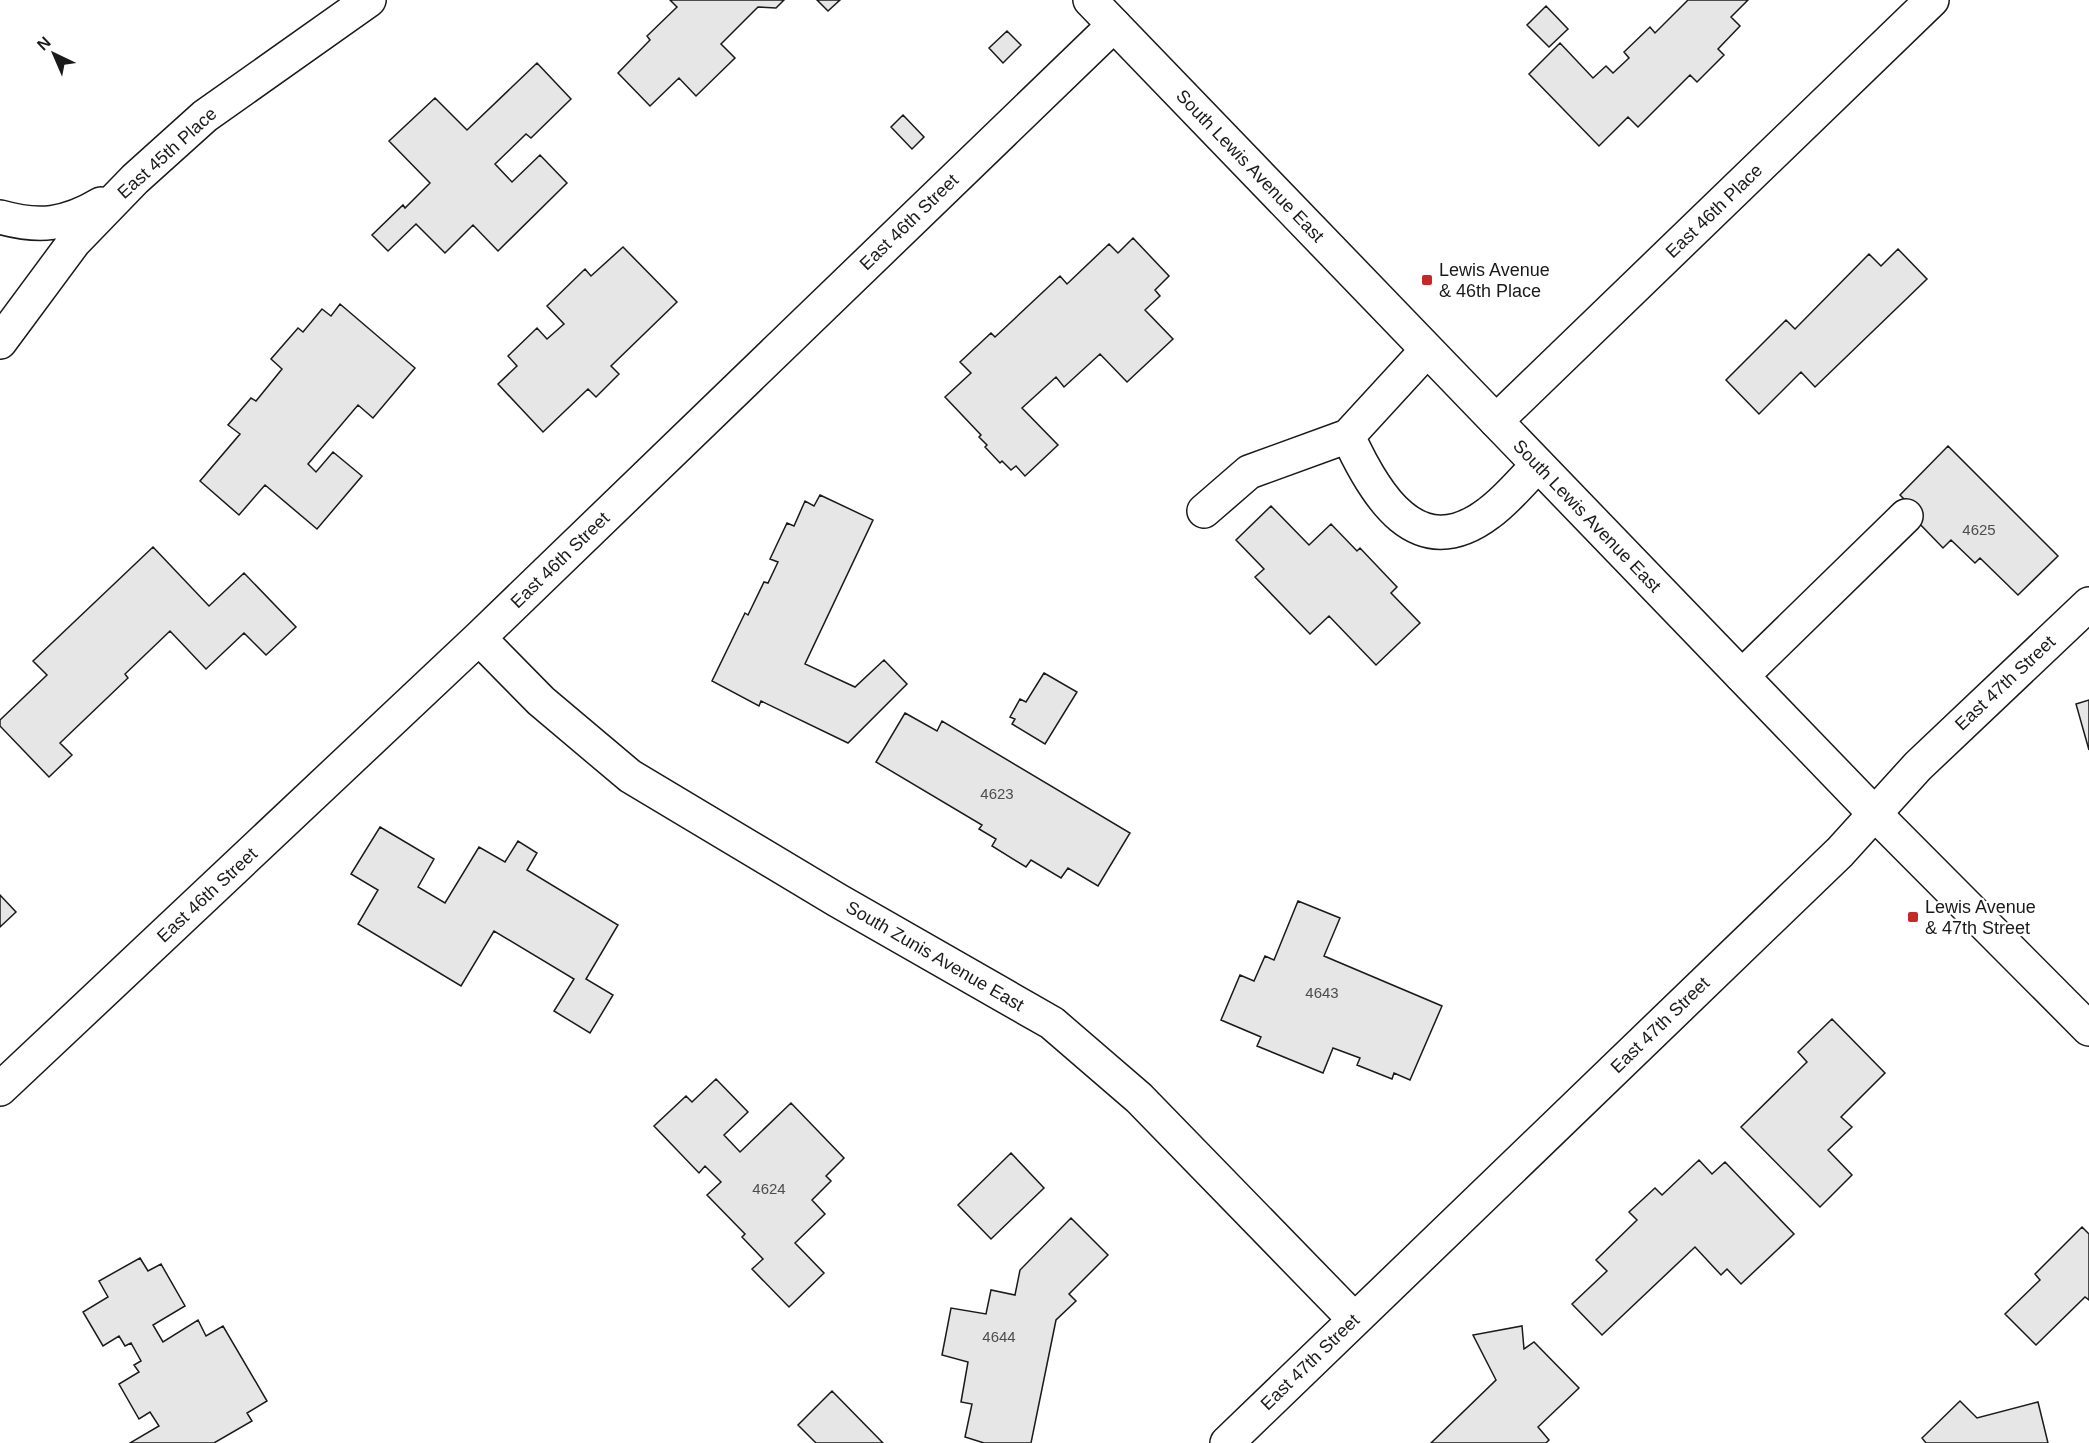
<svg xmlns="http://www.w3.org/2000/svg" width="2089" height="1443" viewBox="0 0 2089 1443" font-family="Helvetica,sans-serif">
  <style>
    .building { fill: #e6e6e6; stroke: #1a1a1a; stroke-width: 1.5 }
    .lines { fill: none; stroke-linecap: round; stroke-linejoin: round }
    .minor-casing { stroke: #1a1a1a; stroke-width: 36 }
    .major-casing { stroke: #1a1a1a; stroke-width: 36 }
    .minor { stroke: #fff; stroke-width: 33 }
    .major { stroke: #fff; stroke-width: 33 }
    .poi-dot { fill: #c62828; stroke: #fff; stroke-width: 2 }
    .labels { text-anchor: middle; stroke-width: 4.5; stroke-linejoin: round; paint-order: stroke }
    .number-label { font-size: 15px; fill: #4d4d4d }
    .street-label { font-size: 18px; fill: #1a1a1a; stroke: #fff }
    .poi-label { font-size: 18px; fill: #1a1a1a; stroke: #fff; text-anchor: start }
  </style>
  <rect width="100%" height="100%" fill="#fff"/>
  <path class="building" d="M 670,0 L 784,0 L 776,8 L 758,7 L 721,44 L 735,58 L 696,96 L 679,78 L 650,106 L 618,73 L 650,40 L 647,36 L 677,7 Z
    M 817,0 L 840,0 L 828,11 Z
    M 1688,0 L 1748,0 L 1731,17 L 1740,26 L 1718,49 L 1724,55 L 1697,82 L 1690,75 L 1638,127 L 1628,117 L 1599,146 L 1529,74 L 1560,43 L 1593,78 L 1606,66 L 1613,73 L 1629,58 L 1624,52 L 1650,27 L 1655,33 Z
    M 1546,6 L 1568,29 L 1549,47 L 1527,25 Z
    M 1007,31 L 1021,45 L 1003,63 L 989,48 Z
    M 537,63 L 571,99 L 531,138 L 526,134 L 495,164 L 512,182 L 540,155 L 567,183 L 498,251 L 473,225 L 445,253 L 416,224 L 388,251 L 372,235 L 403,205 L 405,208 L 430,183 L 389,141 L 435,98 L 467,130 Z
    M 903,115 L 924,137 L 912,149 L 891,127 Z
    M 1133,238 L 1169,276 L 1155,290 L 1160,296 L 1145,310 L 1173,339 L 1127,382 L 1100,354 L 1064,387 L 1056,377 L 1022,408 L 1058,445 L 1025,476 L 1016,466 L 1011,470 L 1002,461 L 1000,463 L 985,447 L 987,445 L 979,437 L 981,435 L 945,397 L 971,373 L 960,362 L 991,333 L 995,337 L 1060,276 L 1067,284 L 1109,244 L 1118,253 Z
    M 623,247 L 677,302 L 611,366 L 619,374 L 596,397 L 588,389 L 543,432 L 498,384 L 517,366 L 508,356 L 537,328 L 547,339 L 564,324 L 547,306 L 585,269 L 591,276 Z
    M 1898,249 L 1927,279 L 1815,387 L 1801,372 L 1759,414 L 1726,380 L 1786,320 L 1795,329 L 1869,254 L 1881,266 Z
    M 340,304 L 415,368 L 373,418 L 358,405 L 308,464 L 316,472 L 333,452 L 362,476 L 317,529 L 265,485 L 239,515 L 200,481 L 240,434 L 228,425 L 251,398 L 256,401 L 282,369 L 271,359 L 298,328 L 303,332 L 322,309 L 331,316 Z
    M 1948,446 L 2058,556 L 2018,595 L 1980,558 L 1975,563 L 1951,540 L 1943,548 L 1916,520 L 1921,516 L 1900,495 Z
    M 820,495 L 873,520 L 805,664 L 855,687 L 884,660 L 907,684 L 848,743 L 761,701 L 759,706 L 712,681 L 745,613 L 748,615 L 764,582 L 768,583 L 778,562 L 770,559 L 787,523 L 794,526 L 805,501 L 814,506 Z
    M 1271,506 L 1309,545 L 1331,524 L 1357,551 L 1360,548 L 1397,587 L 1391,593 L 1420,623 L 1376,665 L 1329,616 L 1310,634 L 1255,577 L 1264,569 L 1236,540 Z
    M 153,547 L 209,606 L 244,573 L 296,627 L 266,655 L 244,633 L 206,669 L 170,631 L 125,674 L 128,678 L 60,743 L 72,755 L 49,777 L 0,726 L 0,720 L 47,675 L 33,661 Z
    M 1044,673 L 1077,692 L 1045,744 L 1012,724 L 1015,719 L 1010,717 L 1020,699 L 1026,702 Z
    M 2089,700 L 2089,750 L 2076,704 Z
    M 905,713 L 937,731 L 942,721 L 1130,833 L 1098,886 L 1068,868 L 1061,878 L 1031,860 L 1026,867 L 992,846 L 996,839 L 979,829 L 982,825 L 876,762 Z
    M 380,827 L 434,859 L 418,887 L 445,903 L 479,847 L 505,862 L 518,841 L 537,853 L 527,870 L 618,925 L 586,979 L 613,995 L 590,1033 L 554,1011 L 574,979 L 494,931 L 461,986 L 358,924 L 378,890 L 351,874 Z
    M 0,895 L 16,912 L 0,927 Z
    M 1298,901 L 1340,918 L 1324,956 L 1442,1006 L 1410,1080 L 1394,1073 L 1392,1079 L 1357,1065 L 1360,1058 L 1333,1048 L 1323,1073 L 1257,1046 L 1261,1037 L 1221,1020 L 1240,975 L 1254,981 L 1265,956 L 1274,960 Z
    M 1832,1019 L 1885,1073 L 1841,1117 L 1852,1127 L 1828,1150 L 1852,1175 L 1820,1207 L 1741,1127 L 1807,1062 L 1798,1052 Z
    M 716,1079 L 748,1112 L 724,1135 L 740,1152 L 791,1103 L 844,1158 L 826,1176 L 831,1181 L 812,1200 L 825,1214 L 795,1243 L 824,1273 L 789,1307 L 752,1269 L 763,1259 L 742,1237 L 745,1234 L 707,1195 L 721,1182 L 705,1166 L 699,1173 L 654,1126 L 686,1096 L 692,1102 Z
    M 1011,1153 L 1044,1188 L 991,1239 L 958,1205 Z
    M 1699,1160 L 1712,1174 L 1725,1162 L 1794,1234 L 1741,1284 L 1727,1269 L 1721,1275 L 1695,1247 L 1602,1335 L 1572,1304 L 1607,1271 L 1596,1260 L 1637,1220 L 1629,1212 L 1655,1188 L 1662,1195 Z
    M 1071,1218 L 1108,1255 L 1069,1294 L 1076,1301 L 1056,1320 L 1031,1443 L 984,1443 L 965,1437 L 972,1404 L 961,1402 L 968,1362 L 942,1355 L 951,1308 L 986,1314 L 991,1290 L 1015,1295 L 1020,1270 Z
    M 2082,1227 L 2089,1234 L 2089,1300 L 2085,1297 L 2036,1345 L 2005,1314 L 2040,1280 L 2035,1274 Z
    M 140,1258 L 148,1271 L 161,1264 L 185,1306 L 153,1325 L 163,1342 L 198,1320 L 206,1336 L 223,1326 L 267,1401 L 247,1413 L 252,1421 L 214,1443 L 130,1443 L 159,1426 L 150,1412 L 139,1419 L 119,1384 L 139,1372 L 134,1365 L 141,1361 L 131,1343 L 125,1346 L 119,1336 L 103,1346 L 83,1312 L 108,1297 L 99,1281 Z
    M 1522,1326 L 1524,1349 L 1534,1342 L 1579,1388 L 1538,1427 L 1549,1440 L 1546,1443 L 1431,1443 L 1496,1380 L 1473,1335 Z
    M 832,1391 L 883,1443 L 816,1443 L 798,1425 Z
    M 1960,1401 L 1977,1418 L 2038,1402 L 2048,1443 L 1926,1443 L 1922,1438 Z"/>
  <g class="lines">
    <g class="minor-casing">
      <path id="minor" d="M 0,217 C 39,228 66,225 101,204
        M 0,342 L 74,242 L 135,179 L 205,116 L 369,0
        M 1496,421 L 1932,0
        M 1348,436 C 1374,493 1417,568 1489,513 C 1507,500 1522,481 1538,465
        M 1204,511 L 1249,472 L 1348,436 L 1427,350
        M 479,638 L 541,701 L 630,776 L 837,900 L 1052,1023 L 1139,1098 L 1354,1319
        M 1742,676 L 1906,516
        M 0,1089 L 479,638 L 1114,25
        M 1227,1443 L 1840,852 L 1918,766 L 2089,604"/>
    </g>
    <g class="major-casing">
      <path id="major" d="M 1090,0 L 1875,814 L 2089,1029"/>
    </g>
    <use href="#minor" class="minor"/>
    <use href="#major" class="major"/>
  </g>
  <g class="poi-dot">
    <rect x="1421" y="274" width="12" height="12" rx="3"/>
    <rect x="1907" y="911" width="12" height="12" rx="3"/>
  </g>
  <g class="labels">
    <g class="number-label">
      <text x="1979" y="535">4625</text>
      <text x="997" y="799">4623</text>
      <text x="1322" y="998">4643</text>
      <text x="769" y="1194">4624</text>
      <text x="999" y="1342">4644</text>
    </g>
    <g class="street-label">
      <text transform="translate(167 153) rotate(-42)" y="6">East 45th Place</text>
      <text transform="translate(1250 166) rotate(46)" y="6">South Lewis Avenue East</text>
      <text transform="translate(1714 211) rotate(-44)" y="6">East 46th Place</text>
      <text transform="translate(909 222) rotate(-44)" y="6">East 46th Street</text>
      <text transform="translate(1587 516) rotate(46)" y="6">South Lewis Avenue East</text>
      <text transform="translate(560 560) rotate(-44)" y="6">East 46th Street</text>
      <text transform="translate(2005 683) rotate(-43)" y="6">East 47th Street</text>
      <text transform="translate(207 895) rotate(-43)" y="6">East 46th Street</text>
      <text transform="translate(935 956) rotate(30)" y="6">South Zunis Avenue East</text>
      <text transform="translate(1660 1025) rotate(-44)" y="6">East 47th Street</text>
      <text transform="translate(1310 1362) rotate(-44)" y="6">East 47th Street</text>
    </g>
    <g class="poi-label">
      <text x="1439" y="276">Lewis Avenue<tspan x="1439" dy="21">&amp; 46th Place</tspan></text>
      <text x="1925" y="913">Lewis Avenue<tspan x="1925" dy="21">&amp; 47th Street</tspan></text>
    </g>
  </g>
  <g transform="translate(54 54) rotate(316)" stroke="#ffffff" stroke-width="4.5" paint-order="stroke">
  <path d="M0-4.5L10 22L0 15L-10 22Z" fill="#1a1a1a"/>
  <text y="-9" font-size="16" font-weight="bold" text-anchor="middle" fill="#1a1a1a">N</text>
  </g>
</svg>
